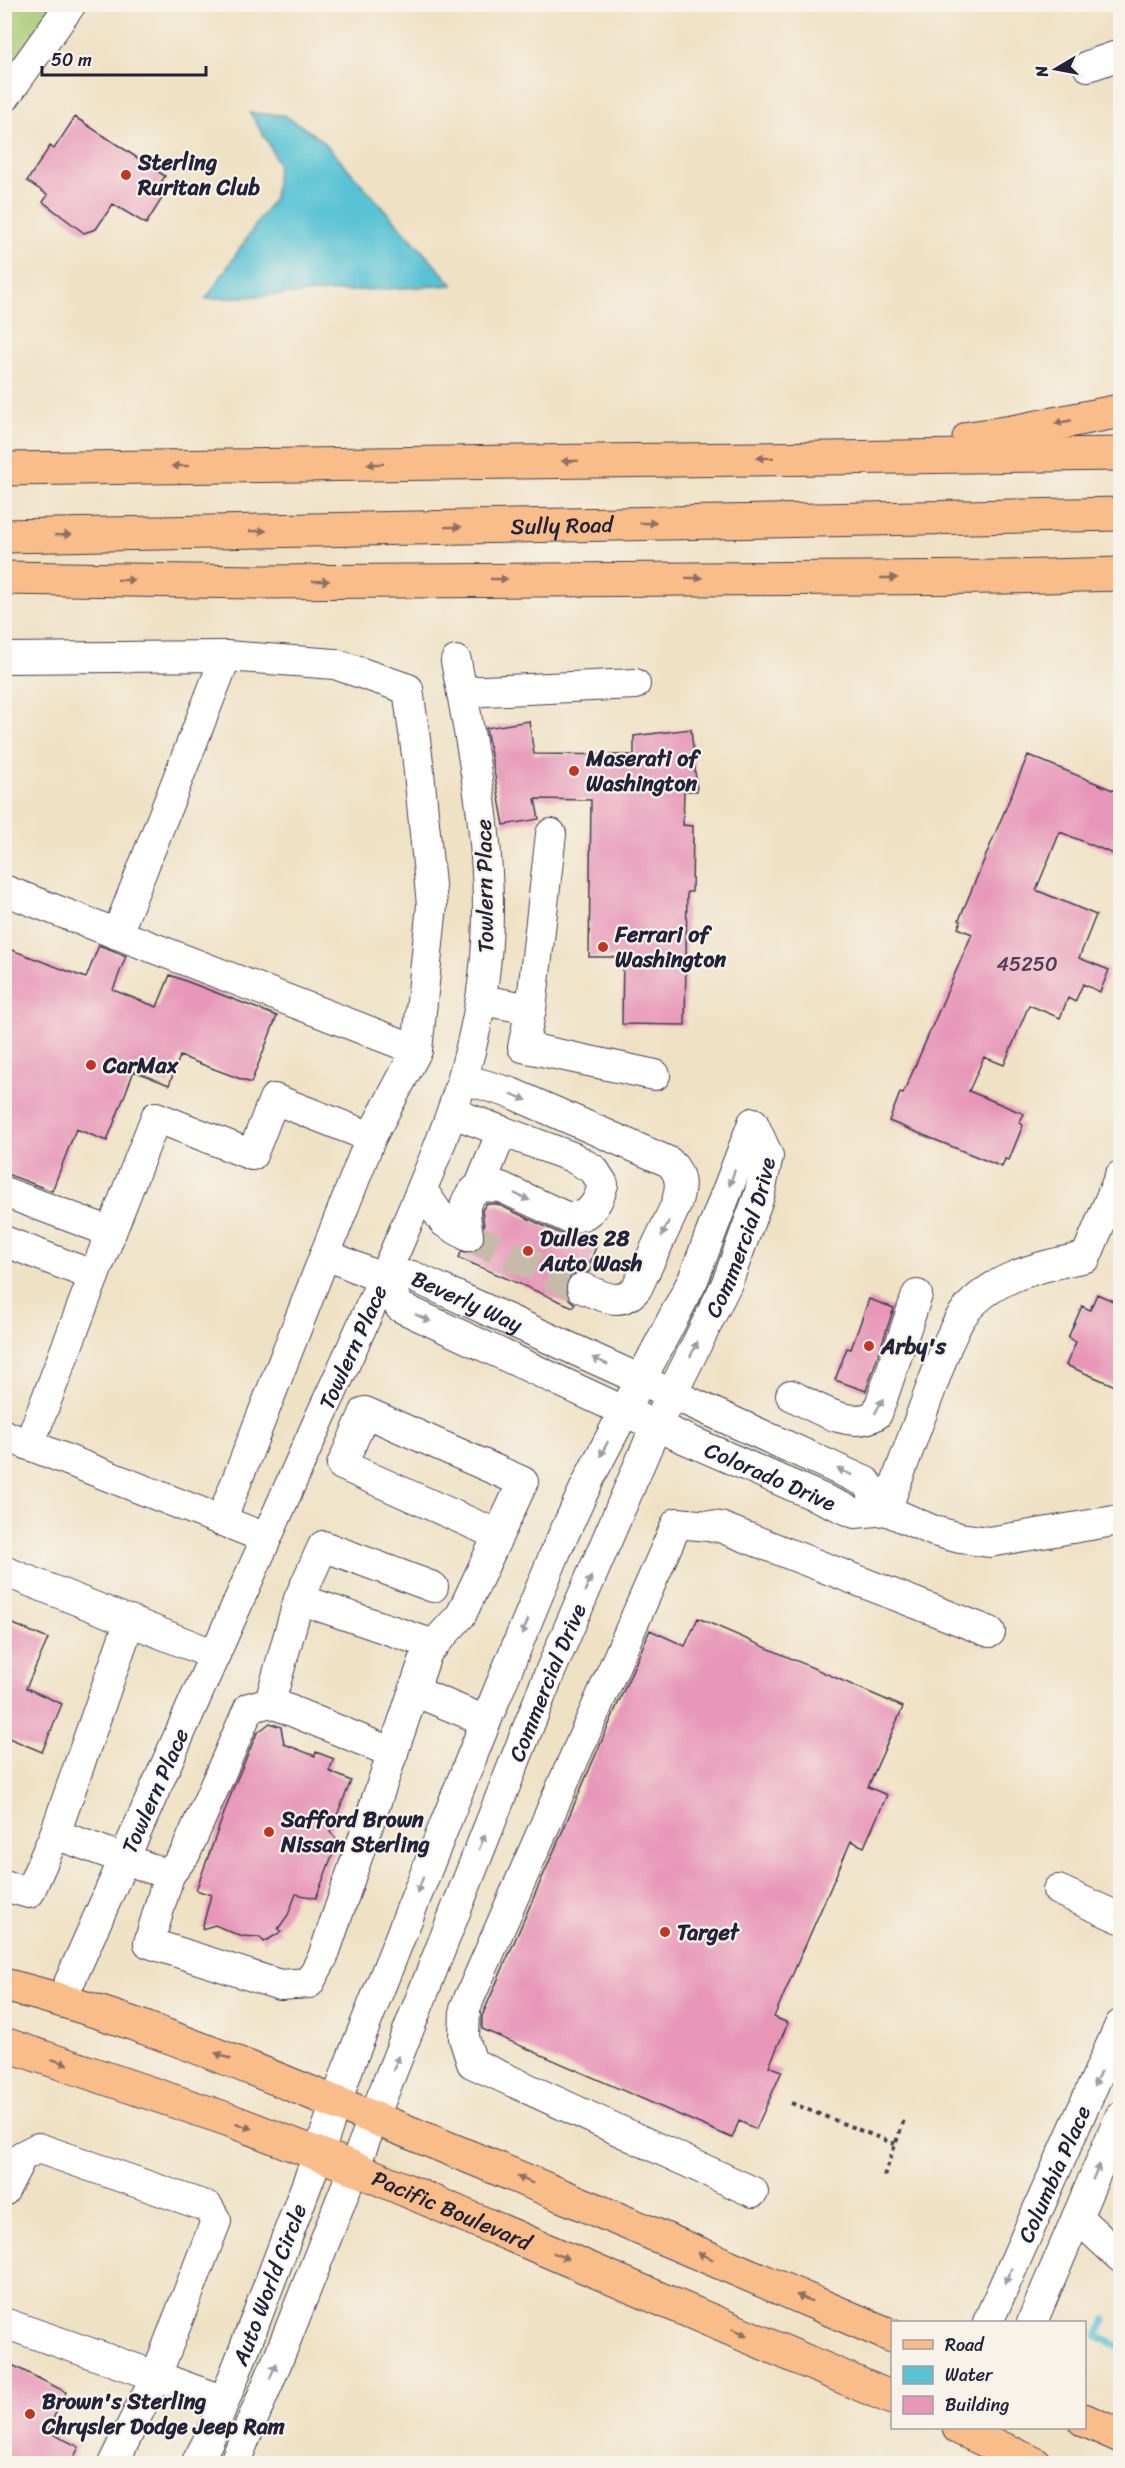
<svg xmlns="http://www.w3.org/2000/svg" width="1125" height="2468" viewBox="0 0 1125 2468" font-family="Sriracha,sans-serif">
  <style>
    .green { fill: #a6c871; stroke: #647556; stroke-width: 1.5 }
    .water { fill: #59c3d4; stroke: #3e7288; stroke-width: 1.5 }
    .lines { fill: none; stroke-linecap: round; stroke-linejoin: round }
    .stream { stroke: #59c3d4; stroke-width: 7 }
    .building { fill: #e796b7 }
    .minor-tunnel { stroke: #c6bba9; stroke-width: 30; stroke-dasharray: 30 15; stroke-linecap: butt }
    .minor-casing { stroke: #413f50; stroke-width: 32 }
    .major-casing { stroke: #413f50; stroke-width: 35 }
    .highway-casing { stroke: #413f50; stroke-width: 35 }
    .path { stroke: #413f50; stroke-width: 4; stroke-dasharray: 4.5 4.5; stroke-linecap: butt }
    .minor { stroke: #fff; stroke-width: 30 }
    .major { stroke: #f8bd89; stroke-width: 33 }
    .highway { stroke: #f8bd89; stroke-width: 33 }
    .oneway { fill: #8d7062 }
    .oneway2 { fill: #9c9ca7 }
    .poi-dot { fill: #c8321e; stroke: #f7f3e8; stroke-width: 2 }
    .labels { text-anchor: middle; stroke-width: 4.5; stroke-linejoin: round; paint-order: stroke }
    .number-label { font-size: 20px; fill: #533f5a }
    .poi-label { font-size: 22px; font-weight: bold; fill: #22223b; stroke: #f7f3e8; text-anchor: start }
    .street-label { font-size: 22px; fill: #22223b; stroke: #f7f3e8 }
  </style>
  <rect width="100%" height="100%" fill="#f7f3e8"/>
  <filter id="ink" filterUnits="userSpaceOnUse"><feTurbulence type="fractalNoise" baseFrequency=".0167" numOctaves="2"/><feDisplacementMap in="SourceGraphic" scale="12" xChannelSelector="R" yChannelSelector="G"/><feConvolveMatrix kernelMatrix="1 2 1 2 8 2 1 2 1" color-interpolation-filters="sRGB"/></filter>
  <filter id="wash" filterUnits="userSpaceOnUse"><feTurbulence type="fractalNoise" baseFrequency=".008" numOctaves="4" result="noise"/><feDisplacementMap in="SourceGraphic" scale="24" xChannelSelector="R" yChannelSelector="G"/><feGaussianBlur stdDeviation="1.35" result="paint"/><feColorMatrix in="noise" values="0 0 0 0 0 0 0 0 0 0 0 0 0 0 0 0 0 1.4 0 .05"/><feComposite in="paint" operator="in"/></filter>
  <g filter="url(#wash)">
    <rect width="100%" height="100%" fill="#efe1c4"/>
    <path class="green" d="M 5,5 L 60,5 L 5,75 Z"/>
    <path class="water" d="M 250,113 L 284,115 L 321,139 L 453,285 L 206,299 L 274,198 L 278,164 L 268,142 Z"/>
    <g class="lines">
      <path class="stream" d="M 1105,2320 L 1097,2336 L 1120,2347"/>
    </g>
    <g id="blocks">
      <path class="building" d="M 75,117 L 165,176 L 158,187 L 166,192 L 146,224 L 113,204 L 96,229 L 84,233 L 43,202 L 48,195 L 27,181 L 50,146 L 54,149 Z
        M 529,721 L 534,754 L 634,755 L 634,736 L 691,729 L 697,791 L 684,791 L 683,825 L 693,826 L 692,892 L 687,892 L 685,1025 L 622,1024 L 623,957 L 589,957 L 591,800 L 535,799 L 539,819 L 504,825 L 486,728 Z
        M 1028,755 L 1120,793 L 1120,844 L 1116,855 L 1060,832 L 1036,890 L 1096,915 L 1079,958 L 1109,970 L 1100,992 L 1083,984 L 1075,1002 L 1068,998 L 1060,1018 L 1029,1005 L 1004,1065 L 984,1057 L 969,1091 L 1024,1114 L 1019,1123 L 1023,1125 L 1009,1160 L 1005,1159 L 1002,1167 L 889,1121 L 900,1093 L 903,1094 L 972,934 L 958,928 L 961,921 L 959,920 Z
        M 99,945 L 126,956 L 113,990 L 157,1007 L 170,975 L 277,1016 L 251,1083 L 180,1056 L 169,1085 L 134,1071 L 107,1141 L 76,1129 L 52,1191 L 4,1173 L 4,947 L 86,978 Z
        M 486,1204 L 497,1204 L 559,1233 L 574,1234 L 597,1244 L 590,1263 L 593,1264 L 589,1272 L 580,1271 L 572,1274 L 566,1282 L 565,1291 L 569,1299 L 575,1304 L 573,1307 L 459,1258 L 461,1252 L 476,1251 L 484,1243 L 485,1235 L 482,1210 Z
        M 1097,1294 L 1120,1304 L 1120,1388 L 1066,1365 L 1076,1342 L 1068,1338 L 1082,1306 L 1090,1310 Z
        M 869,1299 L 894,1308 L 866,1391 L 835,1380 L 847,1348 L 851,1349 Z
        M 698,1618 L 903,1707 L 868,1787 L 887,1795 L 864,1847 L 851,1841 L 774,2017 L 788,2023 L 769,2066 L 782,2071 L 756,2129 L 739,2121 L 732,2138 L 482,2029 L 482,2016 L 650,1630 L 685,1646 Z
        M 4,1620 L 48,1639 L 26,1688 L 62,1704 L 42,1752 L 4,1736 Z
        M 270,1723 L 281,1727 L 284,1744 L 315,1756 L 316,1752 L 334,1759 L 329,1771 L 351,1781 L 330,1832 L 338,1840 L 316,1898 L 296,1894 L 288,1915 L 278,1929 L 281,1932 L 264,1942 L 260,1937 L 240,1936 L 215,1925 L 202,1929 L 211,1895 L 196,1890 L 234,1786 L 257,1733 Z
        M 4,2361 L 66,2392 L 47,2431 L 79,2447 L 71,2463 L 4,2463 Z"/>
    </g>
  </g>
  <g filter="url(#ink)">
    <use href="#blocks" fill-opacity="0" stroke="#413f50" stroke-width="1.5"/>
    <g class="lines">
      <path class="minor-tunnel" d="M 468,1236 L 582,1288"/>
      <g class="minor-casing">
        <g id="minor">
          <path d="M 1088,66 L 1120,55"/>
          <path d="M 4,98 L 71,4"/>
          <path d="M 4,658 L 226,656 L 335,664 L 408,689 L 418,762 L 432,905 L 417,1050 L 371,1137"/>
          <path d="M 462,692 L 635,684"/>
          <path d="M 4,890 L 417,1050"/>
          <path d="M 117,934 L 226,656"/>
          <path d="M 481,1000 L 531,1009 L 523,1047 L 655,1075"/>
          <path d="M 531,1009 L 551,834"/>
          <path d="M 464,1079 L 511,1093 L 669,1162 C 683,1175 681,1188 676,1205 L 637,1288 C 621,1308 602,1296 582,1288"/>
          <path d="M 453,1113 L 572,1157 L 594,1170 L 603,1184 C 598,1205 589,1219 566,1217 L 501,1187 L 480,1186 C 459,1202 465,1212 468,1236"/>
          <path d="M 480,1186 L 502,1131"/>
          <path d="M 422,1190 L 444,1222 L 468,1236"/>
          <path d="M 4,1192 L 111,1232"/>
          <path d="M 4,1241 L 94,1276 L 156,1117 L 252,1155 L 274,1099 L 371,1137 L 221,1521"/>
          <path id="s1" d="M 325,1254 L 383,1279 L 412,1276 L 866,1482 L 886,1510"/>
          <path id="s2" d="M 383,1279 L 400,1307 L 656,1426 L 855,1513 L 886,1510 L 934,1531 L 960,1538 L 989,1542 L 1120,1520"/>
          <path d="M 791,1395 C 815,1407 851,1431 877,1414 L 917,1295"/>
          <path d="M 4,1435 L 266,1538"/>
          <path d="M 29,1445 L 94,1276"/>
          <path d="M 886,1510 L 947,1345 C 951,1337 955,1328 959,1320 C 986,1277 1041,1266 1086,1257 L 1120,1176"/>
          <path d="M 4,1571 L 215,1655"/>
          <path d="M 299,1599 L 323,1546 L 433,1587"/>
          <path d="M 414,1691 L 486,1721"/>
          <path d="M 270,1702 L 393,1753"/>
          <path d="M 55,1834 L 169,1875 L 149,1943 L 280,1985 L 309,1983 L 323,1957 L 427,1652 L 461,1615 L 523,1482 L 365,1412 L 342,1465 L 498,1535"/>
          <path d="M 169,1875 L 185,1854 L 249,1708 L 270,1702 L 299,1599 L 434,1645"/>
          <path d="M 4,1886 L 29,1893 L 55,1834 L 130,1620"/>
          <path d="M 1058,1890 L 1120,1918"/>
          <path id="s3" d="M 62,1999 C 148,1807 232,1614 318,1422 C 348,1357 378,1292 406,1226 C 443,1141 476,1060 485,967 C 496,863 475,762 456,661"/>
          <path d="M 4,2191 L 22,2156 L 38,2148 L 208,2207 L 216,2221 L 156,2376 L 4,2323"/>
          <path d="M 753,2192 L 472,2063 L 464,2038 L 465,2008 L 677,1523 L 720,1527 L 990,1632"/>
          <path d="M 1077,2217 L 1120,2257"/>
          <path id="s4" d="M 988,2322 L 1120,2025"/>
          <path d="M 1032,2322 L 1120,2117"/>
          <path d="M 113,2464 L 156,2376 L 224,2401"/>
          <path id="s5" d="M 196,2464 L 209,2439 L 241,2358 L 318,2155 L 348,2068 L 486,1721 L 556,1551 L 591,1475 L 693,1280 L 753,1123"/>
          <path id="s6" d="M 234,2464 L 281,2352 L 550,1672 L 656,1426 L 727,1283 L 759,1196 L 768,1156 L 753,1123"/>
        </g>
      </g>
      <g class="major-casing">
        <g id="major">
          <path d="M 4,1985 C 119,2013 225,2058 334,2102 C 522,2177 707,2257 892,2336"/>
          <path id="s7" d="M 4,2044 L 227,2119 L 354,2168 L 892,2398"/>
          <path d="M 1084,2420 L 1120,2436"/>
          <path d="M 959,2428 L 1035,2464"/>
        </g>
      </g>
      <g class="highway-casing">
        <g id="highway">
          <path d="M 969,438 L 1012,432 L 1120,411"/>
          <path d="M 4,469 L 1120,454"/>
          <path id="s8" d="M 4,536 L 1120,514"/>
          <path d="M 4,578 L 255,582 L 1006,577 L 1120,574"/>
        </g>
      </g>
      <path class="path" d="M 4,6 L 5,4
        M 791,2103 L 895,2144
        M 884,2176 L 905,2117"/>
      <use href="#minor" class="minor"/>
      <use href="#major" class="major"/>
      <use href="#highway" class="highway"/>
    </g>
    <defs><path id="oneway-solid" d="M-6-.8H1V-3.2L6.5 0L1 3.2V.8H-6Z" transform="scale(1.5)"/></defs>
    <g class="oneway">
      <use href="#oneway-solid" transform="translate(1063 422) rotate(169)"/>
      <use href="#oneway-solid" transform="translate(765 458) rotate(179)"/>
      <use href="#oneway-solid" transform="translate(570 461) rotate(179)"/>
      <use href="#oneway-solid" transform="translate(375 464) rotate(179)"/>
      <use href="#oneway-solid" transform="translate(180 466) rotate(179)"/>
      <use href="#oneway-solid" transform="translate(648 523) rotate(-1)"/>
      <use href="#oneway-solid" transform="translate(453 527) rotate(-1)"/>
      <use href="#oneway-solid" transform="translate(258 531) rotate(-1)"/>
      <use href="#oneway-solid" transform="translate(63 535) rotate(-1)"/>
      <use href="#oneway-solid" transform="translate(694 578)"/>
      <use href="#oneway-solid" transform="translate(889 578)"/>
      <use href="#oneway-solid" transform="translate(499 579)"/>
      <use href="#oneway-solid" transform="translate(126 580) rotate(1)"/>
      <use href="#oneway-solid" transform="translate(321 581) rotate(-1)"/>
      <use href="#oneway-solid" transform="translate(223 2056) rotate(-158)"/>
      <use href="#oneway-solid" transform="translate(60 2062) rotate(19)"/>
      <use href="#oneway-solid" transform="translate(244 2126) rotate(21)"/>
      <use href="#oneway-solid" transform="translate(525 2180) rotate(-157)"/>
      <use href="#oneway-solid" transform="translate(561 2256) rotate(23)"/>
      <use href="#oneway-solid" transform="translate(705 2256) rotate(-157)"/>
      <use href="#oneway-solid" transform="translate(804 2298) rotate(-157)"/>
      <use href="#oneway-solid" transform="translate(740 2332) rotate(23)"/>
    </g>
    <g class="oneway2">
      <use href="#oneway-solid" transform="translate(519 1097) rotate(23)"/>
      <use href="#oneway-solid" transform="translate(732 1178) rotate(109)"/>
      <use href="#oneway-solid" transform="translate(522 1197) rotate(25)"/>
      <use href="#oneway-solid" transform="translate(665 1229) rotate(115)"/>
      <use href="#oneway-solid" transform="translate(423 1318) rotate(25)"/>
      <use href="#oneway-solid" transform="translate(694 1349) rotate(-64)"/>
      <use href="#oneway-solid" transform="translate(600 1361) rotate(-156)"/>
      <use href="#oneway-solid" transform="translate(879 1406) rotate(-62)"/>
      <use href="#oneway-solid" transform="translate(604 1449) rotate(117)"/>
      <use href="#oneway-solid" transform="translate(845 1472) rotate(-156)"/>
      <use href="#oneway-solid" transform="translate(588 1584) rotate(-67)"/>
      <use href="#oneway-solid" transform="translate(525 1627) rotate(113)"/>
      <use href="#oneway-solid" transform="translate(482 1842) rotate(-68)"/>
      <use href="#oneway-solid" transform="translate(420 1885) rotate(112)"/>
      <use href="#oneway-solid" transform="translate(396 2063) rotate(-69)"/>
      <use href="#oneway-solid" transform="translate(1097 2079) rotate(114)"/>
      <use href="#oneway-solid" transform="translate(1096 2172) rotate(-66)"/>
      <use href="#oneway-solid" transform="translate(1008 2276) rotate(114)"/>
      <use href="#oneway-solid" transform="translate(273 2371) rotate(-67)"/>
    </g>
  </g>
  <g class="poi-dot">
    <circle cx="126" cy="175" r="6"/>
    <circle cx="574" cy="771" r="6"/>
    <circle cx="603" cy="947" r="6"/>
    <circle cx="91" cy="1065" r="6"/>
    <circle cx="528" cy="1251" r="6"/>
    <circle cx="869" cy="1346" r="6"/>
    <circle cx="269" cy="1832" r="6"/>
    <circle cx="665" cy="1932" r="6"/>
    <circle cx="30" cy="2414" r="6"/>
  </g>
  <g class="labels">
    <g class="number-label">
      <text x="1027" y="971">45250</text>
    </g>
    <g class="poi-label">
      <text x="138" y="170">Sterling<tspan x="138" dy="25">Ruritan Club</tspan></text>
      <text x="586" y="766">Maserati of<tspan x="586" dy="25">Washington</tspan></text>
      <text x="615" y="942">Ferrari of<tspan x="615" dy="25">Washington</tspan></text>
      <text x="103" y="1073">CarMax</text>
      <text x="540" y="1246">Dulles 28<tspan x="540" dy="25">Auto Wash</tspan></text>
      <text x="881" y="1354">Arby's</text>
      <text x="281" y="1827">Safford Brown<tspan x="281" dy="25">Nissan Sterling</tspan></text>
      <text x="677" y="1940">Target</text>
      <text x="42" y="2409">Brown's Sterling<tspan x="42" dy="25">Chrysler Dodge Jeep Ram</tspan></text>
    </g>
    <g class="street-label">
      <text dy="8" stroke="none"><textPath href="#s8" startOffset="558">Sully Road</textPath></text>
      <text transform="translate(484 886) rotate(-91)" y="8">Towlern Place</text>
      <text dy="8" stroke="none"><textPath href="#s6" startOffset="1328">Commercial Drive</textPath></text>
      <text dy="8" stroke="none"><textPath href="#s1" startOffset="153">Beverly Way</textPath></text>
      <text dy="8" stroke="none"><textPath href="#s3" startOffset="714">Towlern Place</textPath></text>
      <text dy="8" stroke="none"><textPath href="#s2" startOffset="440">Colorado Drive</textPath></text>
      <text dy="8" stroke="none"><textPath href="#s6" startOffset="842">Commercial Drive</textPath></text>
      <text dy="8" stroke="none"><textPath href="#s3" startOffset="228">Towlern Place</textPath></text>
      <text dy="8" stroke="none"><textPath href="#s4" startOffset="162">Columbia Place</textPath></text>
      <text dy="8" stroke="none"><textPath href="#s7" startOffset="478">Pacific Boulevard</textPath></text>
      <text dy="8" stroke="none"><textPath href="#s5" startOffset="194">Auto World Circle</textPath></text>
    </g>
  </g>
  <rect width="1125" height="2468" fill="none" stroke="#f7f3e8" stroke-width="24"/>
  <rect x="891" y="2321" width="195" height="108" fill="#f7f3e8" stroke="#a29fa3" stroke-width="1.5"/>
  <rect x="903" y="2340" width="30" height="9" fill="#f8bd89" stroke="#a29fa3" stroke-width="1.5"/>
  <text x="945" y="2351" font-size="18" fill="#22223b">Road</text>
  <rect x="903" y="2366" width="30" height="18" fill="#59c3d4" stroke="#a29fa3" stroke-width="1.5"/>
  <text x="945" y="2381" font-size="18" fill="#22223b">Water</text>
  <rect x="903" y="2396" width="30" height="18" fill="#e796b7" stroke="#a29fa3" stroke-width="1.5"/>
  <text x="945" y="2411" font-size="18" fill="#22223b">Building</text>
  <g transform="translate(1056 69) rotate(260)" stroke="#f7f3e8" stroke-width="4.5" paint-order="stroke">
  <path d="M0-4.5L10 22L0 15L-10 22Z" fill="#22223b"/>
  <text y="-9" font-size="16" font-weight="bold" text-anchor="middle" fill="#22223b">N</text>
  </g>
  <path d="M42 66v9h164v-9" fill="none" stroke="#22223b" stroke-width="3"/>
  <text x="51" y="66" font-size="18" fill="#22223b" stroke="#f7f3e8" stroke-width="4.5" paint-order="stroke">50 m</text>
</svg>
